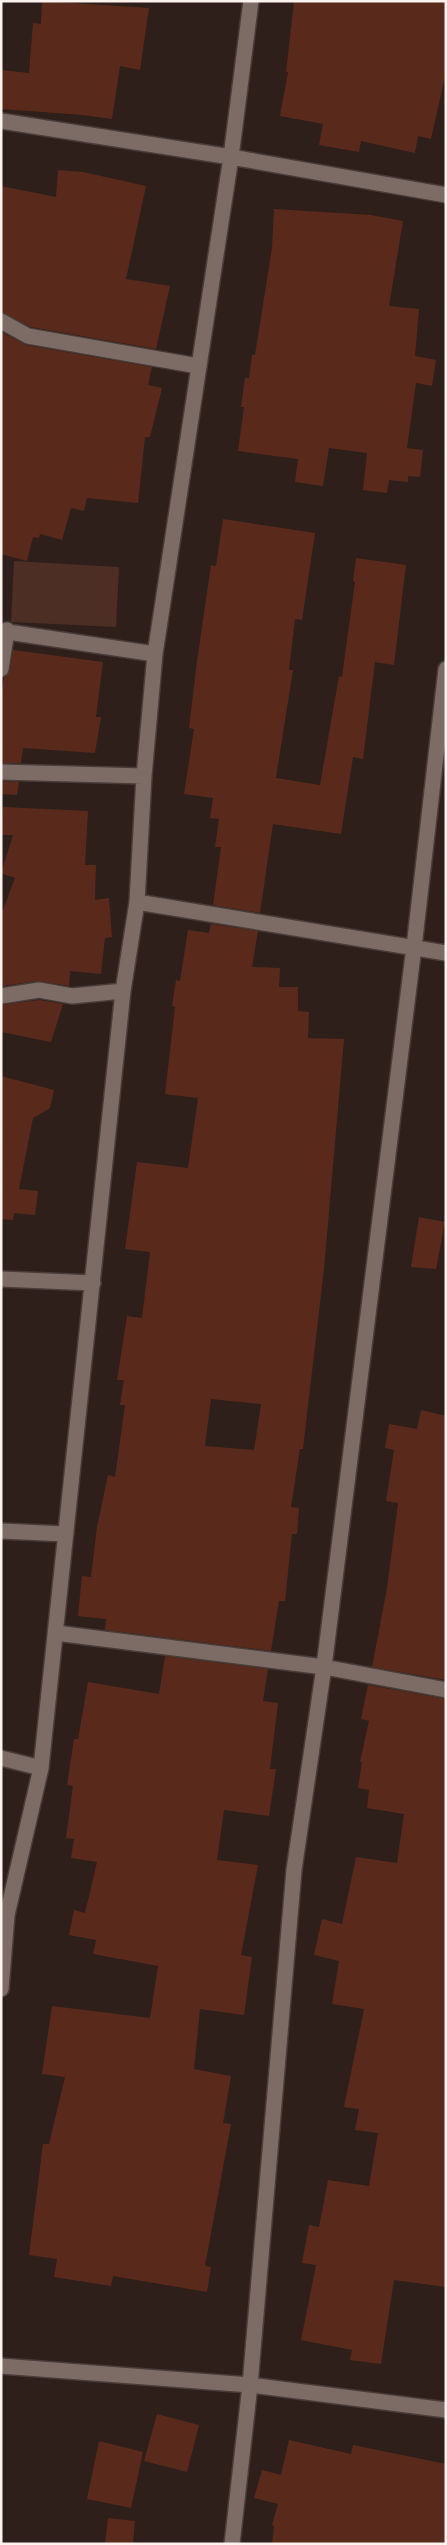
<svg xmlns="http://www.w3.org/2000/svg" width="447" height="2545" viewBox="0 0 447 2545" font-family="'Nunito Sans',sans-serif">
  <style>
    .park { fill: #4c2e25 }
    .building { fill: #592a1b; fill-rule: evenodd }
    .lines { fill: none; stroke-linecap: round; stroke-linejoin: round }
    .minor-casing { stroke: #493c39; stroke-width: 18 }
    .minor { stroke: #7d6b66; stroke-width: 15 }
  </style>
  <rect width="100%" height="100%" fill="#2e1f1b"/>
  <path class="park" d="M 14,561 L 119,567 L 116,627 L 11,622 Z"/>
  <path class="building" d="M 42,1 L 149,8 L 140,70 L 120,66 L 112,119 L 83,115 L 1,109 L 1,70 L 29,73 L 33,23 L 41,24 Z
    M 294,1 L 446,1 L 446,72 L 431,139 L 418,136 L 415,153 L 361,141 L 359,152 L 319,145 L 323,124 L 280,116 L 288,72 L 286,72 Z
    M 58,170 L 83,172 L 146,186 L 126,279 L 170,286 L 156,349 L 31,327 L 1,312 L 1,186 L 56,197 Z
    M 274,209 L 371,215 L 403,221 L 389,306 L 419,309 L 415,356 L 436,360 L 432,386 L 416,383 L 407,448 L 423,450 L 420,477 L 408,476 L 408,482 L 389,480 L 387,493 L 363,490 L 367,453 L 329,448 L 323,486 L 295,482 L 298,459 L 238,451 L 244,407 L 241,407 L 245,378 L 249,378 L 252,355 L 255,355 L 272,248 Z
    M 1,332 L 26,345 L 152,367 L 148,385 L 162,388 L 150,437 L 145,437 L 138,503 L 87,498 L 84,511 L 71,508 L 62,540 L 40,534 L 39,538 L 33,537 L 27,561 L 1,554 Z
    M 223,519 L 315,533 L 302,620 L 295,619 L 289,670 L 293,670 L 276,778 L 320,785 L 339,676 L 342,677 L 355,582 L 353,581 L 356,558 L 406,565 L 394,665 L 375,662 L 363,759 L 353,757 L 341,834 L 273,824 L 260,913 L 213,905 L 221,847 L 215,847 L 219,819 L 210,818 L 213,798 L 184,794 L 194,729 L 189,728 L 197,661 L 211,565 L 216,566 Z
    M 13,650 L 103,662 L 96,717 L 101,717 L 95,753 L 23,748 L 21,763 L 1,763 L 1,700 L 4,678 L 10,671 Z
    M 1,781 L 19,782 L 17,795 L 1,794 Z
    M 3,807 L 88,811 L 85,865 L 96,865 L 95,900 L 109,898 L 112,937 L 105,938 L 101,974 L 70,971 L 69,986 L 38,981 L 1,986 L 1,915 L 15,878 L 1,873 L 13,835 L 1,835 Z
    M 211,924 L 258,931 L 252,967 L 280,968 L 279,987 L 298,987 L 298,1011 L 309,1012 L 308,1038 L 344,1039 L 324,1269 L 303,1449 L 300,1449 L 291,1507 L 299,1508 L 297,1534 L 292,1534 L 285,1601 L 279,1601 L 271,1651 L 105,1630 L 106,1619 L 78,1616 L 82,1576 L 91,1577 L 97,1527 L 108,1475 L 115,1477 L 125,1405 L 120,1405 L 124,1380 L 117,1380 L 127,1316 L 142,1318 L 150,1252 L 125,1249 L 137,1162 L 188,1168 L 198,1098 L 165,1094 L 175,1007 L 172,1006 L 176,980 L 180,981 L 188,930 L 209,933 ZM 211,1399 L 261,1404 L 254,1450 L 205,1446 Z
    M 39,1000 L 63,1004 L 51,1042 L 1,1032 L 1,1005 Z
    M 1,1076 L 54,1090 L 50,1108 L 33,1118 L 19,1189 L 38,1191 L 35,1215 L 14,1213 L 13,1220 L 1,1219 Z
    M 419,1217 L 445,1222 L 436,1269 L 411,1267 Z
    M 421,1410 L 446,1416 L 446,1680 L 372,1667 L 387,1588 L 398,1503 L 386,1501 L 394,1450 L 385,1448 L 389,1424 L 417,1429 Z
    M 165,1656 L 268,1669 L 263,1701 L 278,1703 L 270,1769 L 276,1769 L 269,1816 L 224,1810 L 217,1860 L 258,1865 L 241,1955 L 252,1957 L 244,2015 L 200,2009 L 194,2069 L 231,2076 L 223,2123 L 231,2124 L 205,2266 L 211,2267 L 207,2292 L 113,2276 L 111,2286 L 54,2277 L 57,2259 L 29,2255 L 43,2144 L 49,2144 L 65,2077 L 42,2074 L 52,2006 L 150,2018 L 158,1966 L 93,1954 L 96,1940 L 69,1935 L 74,1910 L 85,1913 L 97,1862 L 71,1858 L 74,1839 L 66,1838 L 73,1786 L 67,1785 L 74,1739 L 78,1739 L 88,1682 L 159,1694 Z
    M 368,1685 L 446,1699 L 446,2287 L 394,2280 L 381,2364 L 350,2360 L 352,2350 L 301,2340 L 316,2265 L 302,2263 L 309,2225 L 319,2227 L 328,2180 L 369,2186 L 378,2133 L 355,2130 L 359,2109 L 344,2107 L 364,2009 L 332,2004 L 339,1961 L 314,1955 L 322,1919 L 342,1924 L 356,1857 L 397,1863 L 404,1814 L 367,1808 L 369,1790 L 358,1788 L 362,1762 L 360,1762 L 369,1721 L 361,1719 Z
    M 157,2414 L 199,2425 L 187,2472 L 144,2461 Z
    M 289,2440 L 351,2454 L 353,2445 L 446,2464 L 446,2544 L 272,2544 L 274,2526 L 272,2525 L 278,2504 L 254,2498 L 262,2470 L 281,2475 Z
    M 99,2441 L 143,2452 L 131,2508 L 87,2499 Z
    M 108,2518 L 135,2521 L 133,2544 L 105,2544 Z"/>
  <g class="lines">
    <g class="minor-casing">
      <path id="minor" d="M 1,121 L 231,157 L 446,195
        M 1,321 L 28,336 L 198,366
        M 1,631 L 155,654
        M 1,669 L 7,630
        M 1,772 L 144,776
        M 137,902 L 446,953
        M 1,996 L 39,990 L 72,996 L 123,991
        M 1,1279 L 93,1283
        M 1,1531 L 66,1534
        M 56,1633 L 324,1667 L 446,1690
        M 1,1758 L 41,1768
        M 1,1989 L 7,1915 L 41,1768 L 123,991 L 137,902 L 144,776 L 155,654 L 231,157 L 251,1
        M 1,2366 L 250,2385 L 446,2410
        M 232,2544 L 250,2385 L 294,1870 L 324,1667 L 414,947 L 446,669"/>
    </g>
    <use href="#minor" class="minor"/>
  </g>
  <rect width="447" height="2545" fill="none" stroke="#fcf2ee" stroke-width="5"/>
</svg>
